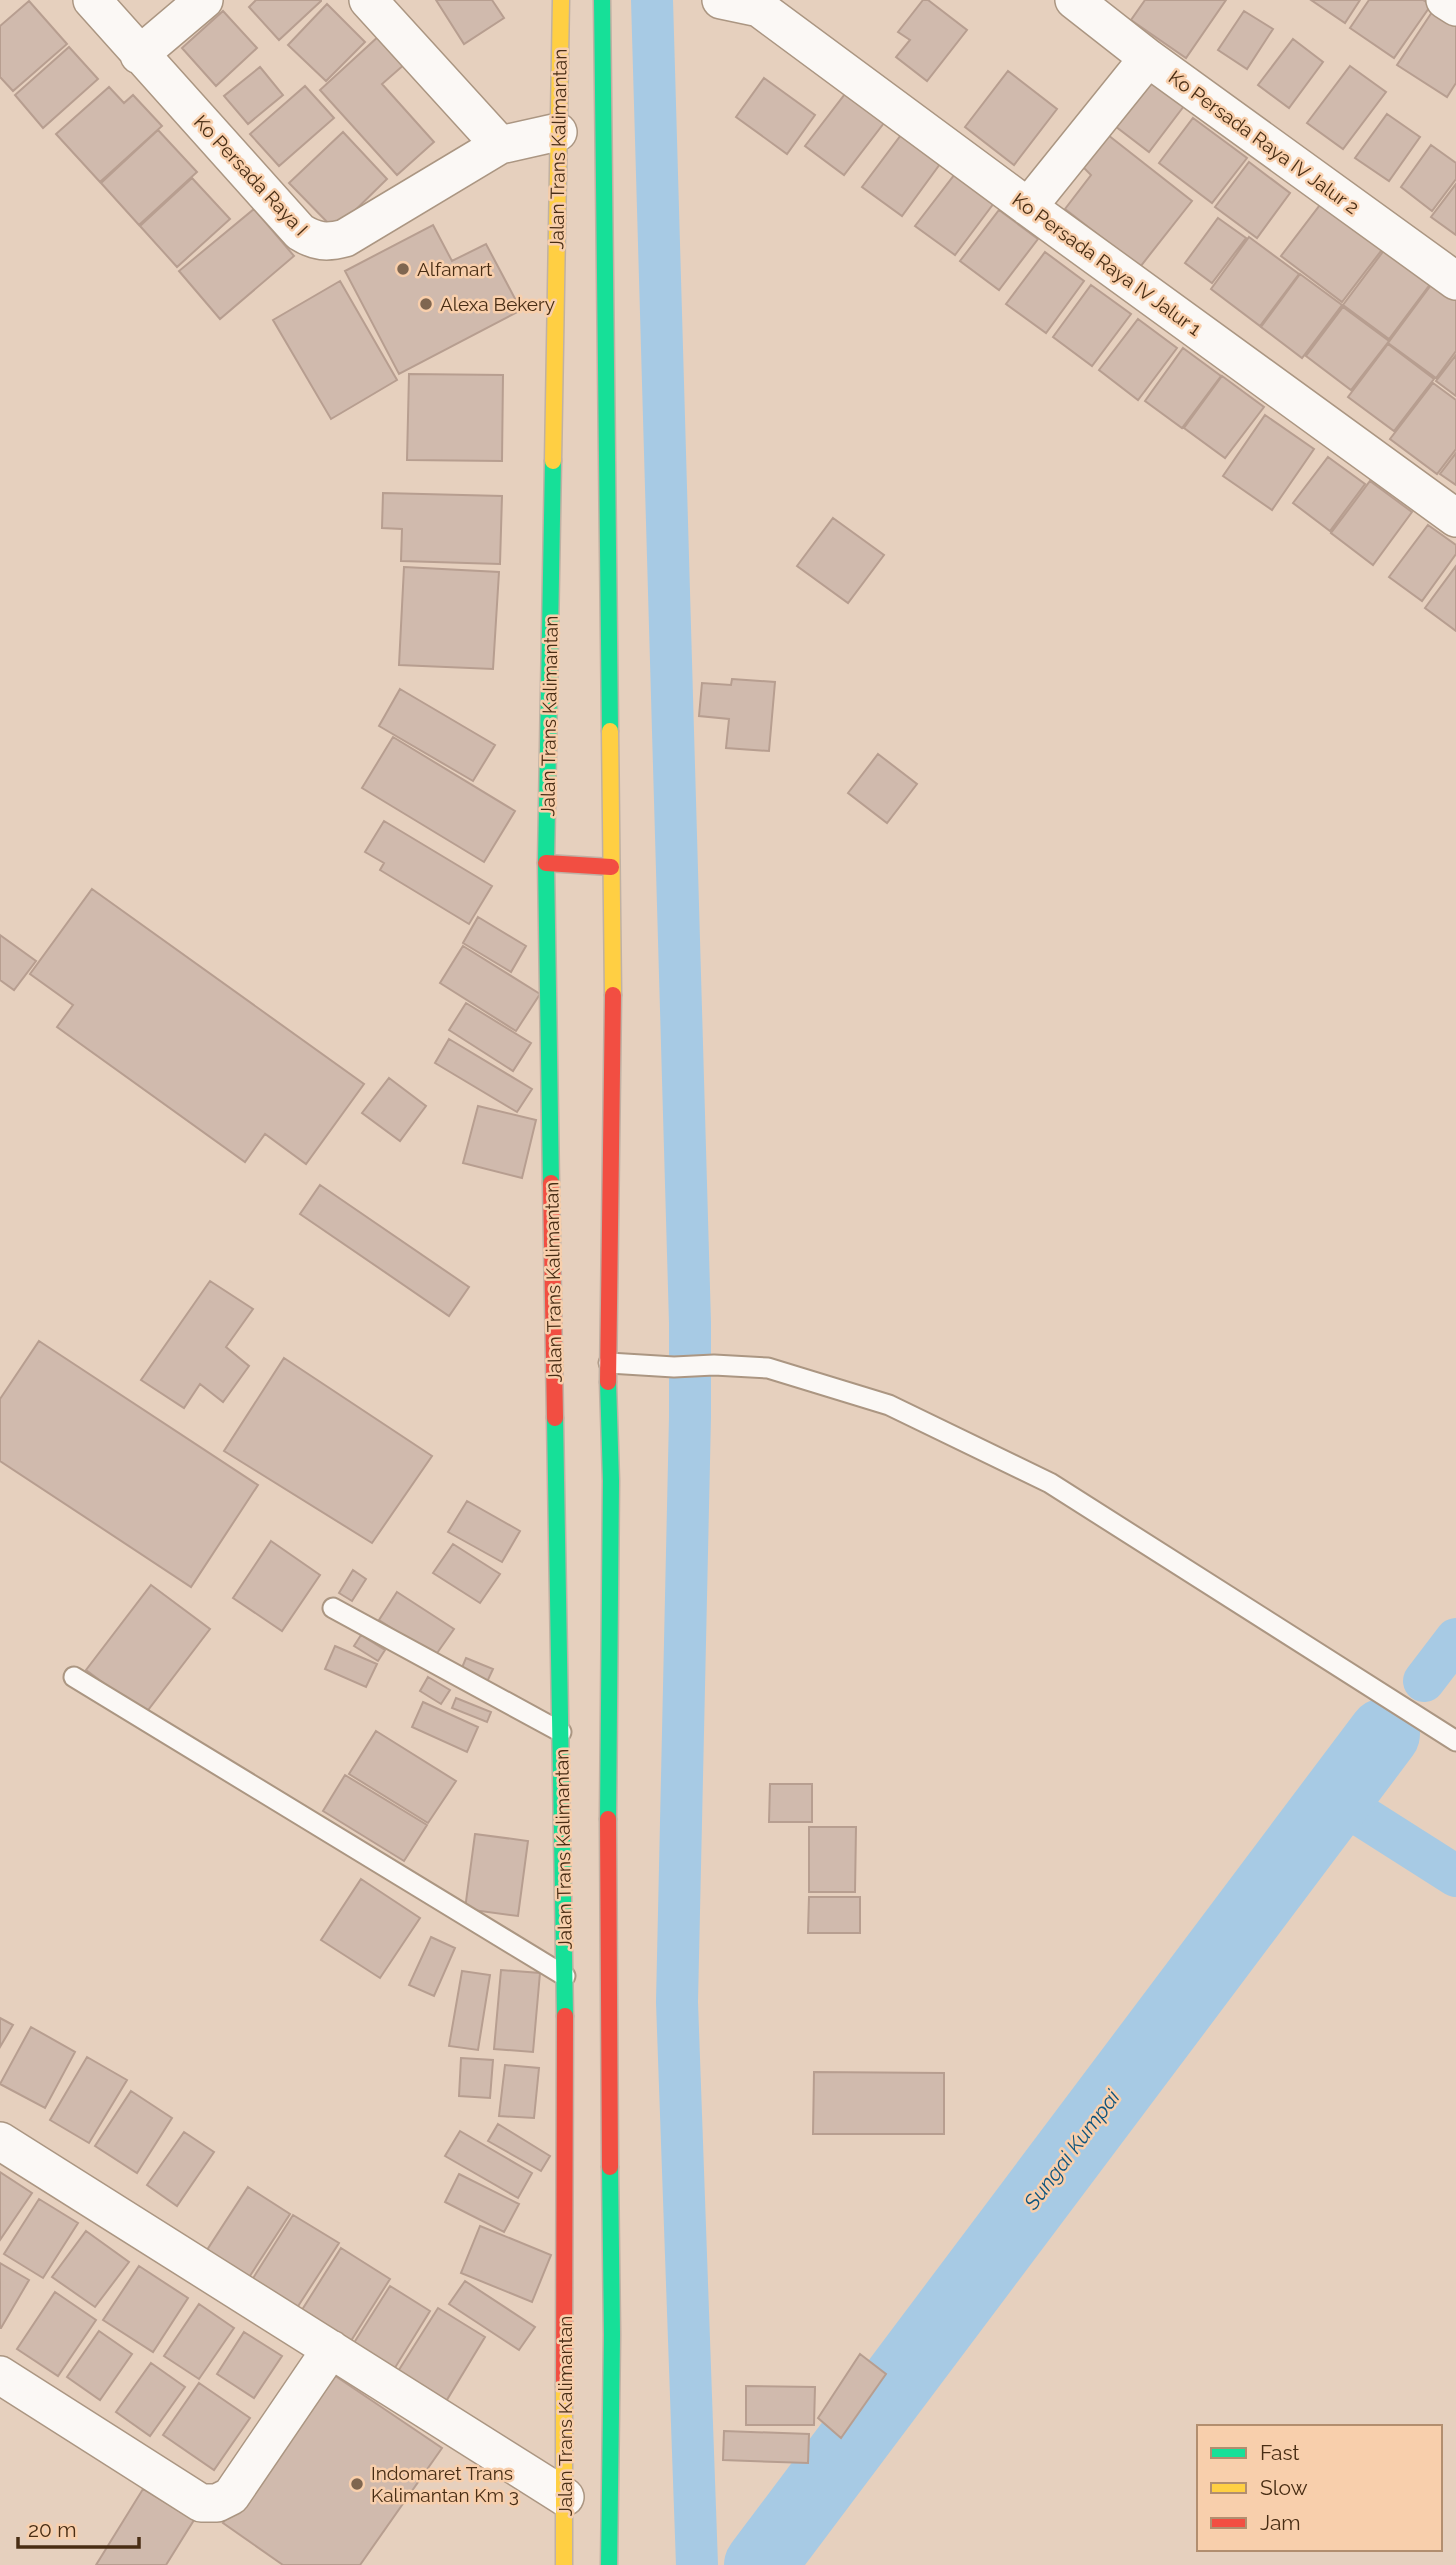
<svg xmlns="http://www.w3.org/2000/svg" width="1456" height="2565" viewBox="0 0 1456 2565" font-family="Raleway,sans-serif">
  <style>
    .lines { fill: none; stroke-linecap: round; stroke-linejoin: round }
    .canal { stroke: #a7cae4; stroke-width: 42 }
    .river { stroke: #a7cae4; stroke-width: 72 }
    .building { fill: #d0baad; stroke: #b79e90; stroke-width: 2 }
    .lane-casing { stroke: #ab9682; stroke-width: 23 }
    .street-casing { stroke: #ab9682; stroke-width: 40 }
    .fast-casing { stroke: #c0b1a4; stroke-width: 19 }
    .slow-casing { stroke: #c0b1a4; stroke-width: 19 }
    .jam-casing { stroke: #c0b1a4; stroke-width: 19 }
    .lane { stroke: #fbf8f5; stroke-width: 19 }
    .street { stroke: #fbf8f5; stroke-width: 37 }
    .fast { stroke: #16e098; stroke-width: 16 }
    .slow { stroke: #ffcf43; stroke-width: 16 }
    .jam { stroke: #f24e42; stroke-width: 16 }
    .poi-dot { fill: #7f6650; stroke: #f8cfac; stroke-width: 2.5 }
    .labels { text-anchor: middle; stroke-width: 5; stroke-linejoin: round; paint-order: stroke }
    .street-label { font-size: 19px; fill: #482d14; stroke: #f8cfac }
    .poi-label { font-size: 19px; fill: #482d14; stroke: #f8cfac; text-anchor: start }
    .water-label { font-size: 21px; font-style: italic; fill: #0d547e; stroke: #f8cfac }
  </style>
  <rect width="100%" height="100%" fill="#e6d0be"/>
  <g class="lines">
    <path class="canal" d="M 652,0 L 690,1323 L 690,1417 L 677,2002 L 697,2565
      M 1424,1681 L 1456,1639
      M 1335,1799 L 1456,1876"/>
    <path class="river" d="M 760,2565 L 1384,1734"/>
  </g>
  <path class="building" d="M 256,0 L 321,0 L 321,1 L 279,40 L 249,7 Z
    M 436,0 L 492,0 L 504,18 L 464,44 Z
    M 923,0 L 928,0 L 967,30 L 927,81 L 896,57 L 910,40 L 898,32 Z
    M 1145,0 L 1226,0 L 1186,58 L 1131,20 Z
    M 1311,0 L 1360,0 L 1345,23 Z
    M 1369,0 L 1423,0 L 1431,5 L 1394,58 L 1350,28 Z
    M 29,1 L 67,44 L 13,91 L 0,77 L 0,26 Z
    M 327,4 L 365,42 L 326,81 L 288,45 Z
    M 1436,6 L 1456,18 L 1456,83 L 1447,97 L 1397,65 Z
    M 223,11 L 257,48 L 216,86 L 182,48 Z
    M 1244,11 L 1273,29 L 1247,69 L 1218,50 Z
    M 380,35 L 406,63 L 382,84 L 434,142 L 397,175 L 320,90 Z
    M 1293,39 L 1323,62 L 1289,108 L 1258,85 Z
    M 69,47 L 98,79 L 43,128 L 15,95 Z
    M 1350,66 L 1386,92 L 1343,149 L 1307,123 Z
    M 260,67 L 283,95 L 248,124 L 224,96 Z
    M 1008,71 L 1057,109 L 1014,165 L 965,127 Z
    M 764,78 L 815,115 L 787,154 L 736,117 Z
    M 1150,80 L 1184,106 L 1149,152 L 1115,126 Z
    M 305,86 L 334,118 L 279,166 L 250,134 Z
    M 109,87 L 124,103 L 133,95 L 162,126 L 100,182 L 56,134 Z
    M 845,94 L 884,123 L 844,175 L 805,146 Z
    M 1387,114 L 1420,137 L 1389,181 L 1355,158 Z
    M 1193,118 L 1247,158 L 1212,203 L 1159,163 Z
    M 158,130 L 197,172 L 139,225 L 101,183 Z
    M 343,132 L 387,179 L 335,230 L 289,183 Z
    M 901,135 L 940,164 L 902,216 L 862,187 Z
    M 1108,135 L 1192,201 L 1140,267 L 1065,209 L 1091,175 L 1083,167 Z
    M 1431,145 L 1456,163 L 1456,179 L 1432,211 L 1401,187 Z
    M 1249,162 L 1290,193 L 1257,238 L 1215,207 Z
    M 955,174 L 994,203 L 955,255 L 915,226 Z
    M 192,178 L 230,219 L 177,267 L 140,226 Z
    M 1456,184 L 1456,235 L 1431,217 Z
    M 1323,201 L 1384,247 L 1342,302 L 1281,256 Z
    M 254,209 L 294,256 L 220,319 L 179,271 Z
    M 999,210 L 1038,239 L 999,290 L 960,261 Z
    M 1218,218 L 1246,238 L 1212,283 L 1185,263 Z
    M 433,225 L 452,261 L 486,244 L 521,310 L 399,374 L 345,271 Z
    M 1249,237 L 1299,274 L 1260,326 L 1211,289 Z
    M 1385,249 L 1431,283 L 1389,339 L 1343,305 Z
    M 1045,252 L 1084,281 L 1046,333 L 1006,304 Z
    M 1300,274 L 1342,305 L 1302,358 L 1261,327 Z
    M 340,281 L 397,380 L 331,419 L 273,320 Z
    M 1434,281 L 1456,297 L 1456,351 L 1436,378 L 1388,343 Z
    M 1091,285 L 1131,314 L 1092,366 L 1053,337 Z
    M 1343,307 L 1389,341 L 1351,390 L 1306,356 Z
    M 1138,319 L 1177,348 L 1138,400 L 1099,370 Z
    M 1388,344 L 1434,379 L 1394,431 L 1348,397 Z
    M 1183,348 L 1221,376 L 1182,428 L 1145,401 Z
    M 1456,355 L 1456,396 L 1436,381 Z
    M 409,374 L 503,375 L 502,461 L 407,460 Z
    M 1222,376 L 1264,407 L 1225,458 L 1184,428 Z
    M 1433,383 L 1456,400 L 1456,449 L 1437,474 L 1390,439 Z
    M 1265,415 L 1314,449 L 1272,510 L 1223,476 Z
    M 1456,453 L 1456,485 L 1440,474 Z
    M 1328,457 L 1365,484 L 1330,531 L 1293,503 Z
    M 1370,481 L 1412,512 L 1373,565 L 1331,533 Z
    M 383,493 L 502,496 L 500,564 L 401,561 L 402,529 L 382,528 Z
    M 833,518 L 884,555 L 848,603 L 797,566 Z
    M 1428,525 L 1456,545 L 1456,554 L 1422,601 L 1389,577 Z
    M 1456,566 L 1456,631 L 1425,608 Z
    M 404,567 L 499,572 L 493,669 L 399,665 Z
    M 732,679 L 775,682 L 769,751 L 726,748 L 729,719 L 699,716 L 702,683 L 731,685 Z
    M 400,689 L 495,745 L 473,781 L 379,726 Z
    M 393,737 L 515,811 L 484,862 L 362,788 Z
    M 878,754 L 917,784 L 887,823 L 848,793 Z
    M 384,821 L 492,886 L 469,924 L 380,870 L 384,863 L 365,852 Z
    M 92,889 L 364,1084 L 306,1164 L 265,1134 L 245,1162 L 57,1027 L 73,1005 L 30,974 Z
    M 478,917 L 526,946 L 511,972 L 463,943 Z
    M 0,935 L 36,961 L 14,990 L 0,980 Z
    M 463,946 L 540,994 L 516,1031 L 440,983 Z
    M 466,1003 L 531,1043 L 513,1071 L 449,1030 Z
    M 449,1039 L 532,1089 L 517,1112 L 435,1063 Z
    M 389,1078 L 426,1106 L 400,1141 L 362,1113 Z
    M 478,1106 L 536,1120 L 522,1178 L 463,1163 Z
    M 320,1185 L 469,1287 L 449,1316 L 300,1214 Z
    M 210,1281 L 253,1309 L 226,1347 L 249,1366 L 223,1402 L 200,1384 L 184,1408 L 141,1380 Z
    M 39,1341 L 258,1485 L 191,1587 L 0,1461 L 0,1399 Z
    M 284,1358 L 432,1456 L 372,1543 L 224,1451 Z
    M 467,1501 L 520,1531 L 502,1562 L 448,1532 Z
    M 271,1541 L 320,1575 L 282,1631 L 233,1598 Z
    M 453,1544 L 500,1574 L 480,1603 L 433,1573 Z
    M 353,1570 L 366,1579 L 352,1601 L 339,1593 Z
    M 151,1585 L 210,1629 L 145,1714 L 86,1670 Z
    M 397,1592 L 454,1629 L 435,1656 L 379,1620 Z
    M 361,1635 L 385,1650 L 378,1661 L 354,1646 Z
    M 335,1646 L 377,1664 L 366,1687 L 325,1669 Z
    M 466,1658 L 493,1669 L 487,1682 L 461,1670 Z
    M 428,1677 L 450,1690 L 441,1704 L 420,1691 Z
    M 456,1698 L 491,1712 L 487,1722 L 452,1708 Z
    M 423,1702 L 478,1727 L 467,1752 L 412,1727 Z
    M 376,1731 L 456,1781 L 428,1823 L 349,1774 Z
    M 345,1775 L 427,1825 L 404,1861 L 323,1811 Z
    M 770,1784 L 812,1784 L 812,1822 L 769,1822 Z
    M 809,1827 L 856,1827 L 855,1892 L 809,1892 Z
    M 475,1834 L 528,1841 L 518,1916 L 465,1909 Z
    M 361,1879 L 420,1918 L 380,1978 L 321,1940 Z
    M 809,1897 L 860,1897 L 860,1933 L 808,1933 Z
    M 431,1937 L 455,1948 L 434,1996 L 409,1985 Z
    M 501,1970 L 540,1973 L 533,2052 L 494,2049 Z
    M 462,1971 L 490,1975 L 478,2050 L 449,2046 Z
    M 0,2018 L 13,2025 L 0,2047 Z
    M 31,2027 L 75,2052 L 45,2108 L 0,2084 Z
    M 87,2057 L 127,2080 L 89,2143 L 50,2120 Z
    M 461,2058 L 493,2060 L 490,2098 L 459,2096 Z
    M 505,2065 L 539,2068 L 534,2118 L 499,2116 Z
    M 814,2072 L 944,2073 L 944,2134 L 813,2134 Z
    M 131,2091 L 172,2118 L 137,2173 L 95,2146 Z
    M 498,2124 L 550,2156 L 541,2171 L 488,2141 Z
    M 460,2131 L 532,2173 L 518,2198 L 445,2156 Z
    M 184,2132 L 214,2152 L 177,2206 L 147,2185 Z
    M 0,2172 L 32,2193 L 0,2240 Z
    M 459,2174 L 519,2204 L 504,2232 L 445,2202 Z
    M 248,2187 L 290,2214 L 248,2279 L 205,2253 Z
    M 39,2199 L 78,2223 L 43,2278 L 4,2254 Z
    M 293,2215 L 339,2243 L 295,2311 L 250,2283 Z
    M 480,2226 L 551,2255 L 532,2302 L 461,2273 Z
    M 86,2231 L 129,2262 L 95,2307 L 52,2277 Z
    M 341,2248 L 390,2279 L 349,2344 L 300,2313 Z
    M 0,2263 L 29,2280 L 1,2328 L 0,2328 Z
    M 139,2266 L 188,2298 L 153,2352 L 103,2320 Z
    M 465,2281 L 535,2327 L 519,2350 L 449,2304 Z
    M 390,2286 L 430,2311 L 393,2371 L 352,2346 Z
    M 55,2292 L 96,2320 L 58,2376 L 17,2349 Z
    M 199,2304 L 234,2328 L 199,2379 L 164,2356 Z
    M 438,2308 L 485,2337 L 445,2403 L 397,2373 Z
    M 99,2331 L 132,2354 L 100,2400 L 67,2377 Z
    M 244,2332 L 282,2356 L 254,2398 L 217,2374 Z
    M 860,2354 L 886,2374 L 841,2438 L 818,2418 Z
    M 151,2363 L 185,2387 L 150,2436 L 116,2412 Z
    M 328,2371 L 442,2448 L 360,2565 L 283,2565 L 223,2523 Z
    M 199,2383 L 250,2418 L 214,2470 L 163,2435 Z
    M 746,2386 L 815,2387 L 814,2425 L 746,2425 Z
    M 724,2431 L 809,2434 L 808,2463 L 723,2460 Z
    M 143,2489 L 194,2520 L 166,2565 L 96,2565 Z"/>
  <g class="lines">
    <g class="lane-casing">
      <path id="lane" d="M 609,1363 L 674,1367 L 714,1365 L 768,1368 L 889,1405 L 1050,1483 L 1456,1741
        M 333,1608 L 561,1732
        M 74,1677 L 565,1976"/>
    </g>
    <g class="street-casing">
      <path id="street" d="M 92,0 L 300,232 C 316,242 327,243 345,238 L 500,145 L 558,132
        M 368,0 L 500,145
        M 721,0 L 759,8 L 1028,207 L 1456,518
        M 1074,0 L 1148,58 L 1456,281
        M 1445,0 L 1456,7
        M 139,55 L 204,0
        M 1028,207 L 1148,58
        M 0,2141 L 565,2497
        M 0,2375 L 201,2503 L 217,2503 L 231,2496 L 331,2349"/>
    </g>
    <g class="fast-casing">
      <path id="fast" d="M 602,0 L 610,731
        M 551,1183 L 546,863 L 553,461
        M 555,1418 L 565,2016
        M 608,1819 L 611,1481 L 608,1382
        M 609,2565 L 612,2335 L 610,2167"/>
    </g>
    <g class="slow-casing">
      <path id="slow" d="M 553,461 L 561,0
        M 610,731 L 613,995
        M 564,2565 L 564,2385"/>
    </g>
    <g class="jam-casing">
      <path id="jam" d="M 546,863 L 611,867
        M 551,1183 L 555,1418
        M 608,1382 L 613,995
        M 608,1819 L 610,2167
        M 564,2385 L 565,2016"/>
    </g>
    <use href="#lane" class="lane"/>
    <use href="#street" class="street"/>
    <use href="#fast" class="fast"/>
    <use href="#slow" class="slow"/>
    <use href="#jam" class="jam"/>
  </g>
  <g class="poi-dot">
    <circle cx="403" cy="269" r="7"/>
    <circle cx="426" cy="304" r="7"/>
    <circle cx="357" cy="2484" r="7"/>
  </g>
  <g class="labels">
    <g class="street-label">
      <text transform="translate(1264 142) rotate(36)" y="7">Ko Persada Raya IV Jalur 2</text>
      <text transform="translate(558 149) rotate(-89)" y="7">Jalan Trans Kalimantan</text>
      <text transform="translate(251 175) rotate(47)" y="7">Ko Persada Raya I</text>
      <text transform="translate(1107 264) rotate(36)" y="7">Ko Persada Raya IV Jalur 1</text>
      <text transform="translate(549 716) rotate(-89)" y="7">Jalan Trans Kalimantan</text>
      <text transform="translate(553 1282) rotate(-91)" y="7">Jalan Trans Kalimantan</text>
      <text transform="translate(563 1849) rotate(-91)" y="7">Jalan Trans Kalimantan</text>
      <text transform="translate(565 2416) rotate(-90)" y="7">Jalan Trans Kalimantan</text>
    </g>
    <g class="poi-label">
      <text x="417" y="276">Alfamart</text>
      <text x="440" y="311">Alexa Bekery</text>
      <text x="371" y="2480">Indomaret Trans<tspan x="371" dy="22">Kalimantan Km 3</tspan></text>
    </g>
    <g class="water-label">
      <text transform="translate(1072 2150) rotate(-53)" y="7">Sungai Kumpai</text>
    </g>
  </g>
  <rect x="1197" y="2425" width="245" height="126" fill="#f8cfac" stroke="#b28e6f" stroke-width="2"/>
  <rect x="1211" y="2448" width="35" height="10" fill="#16e098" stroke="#b28e6f" stroke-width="2"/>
  <text x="1260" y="2460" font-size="21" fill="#482d14">Fast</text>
  <rect x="1211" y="2483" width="35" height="10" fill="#ffcf43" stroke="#b28e6f" stroke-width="2"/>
  <text x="1260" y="2495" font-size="21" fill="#482d14">Slow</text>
  <rect x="1211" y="2518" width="35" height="10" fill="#f24e42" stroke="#b28e6f" stroke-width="2"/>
  <text x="1260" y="2530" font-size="21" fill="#482d14">Jam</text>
  <path d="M18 2537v10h121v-10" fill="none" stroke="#482d14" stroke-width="3.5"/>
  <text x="28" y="2537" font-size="21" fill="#482d14" stroke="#f8cfac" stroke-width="5" paint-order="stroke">20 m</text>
</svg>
